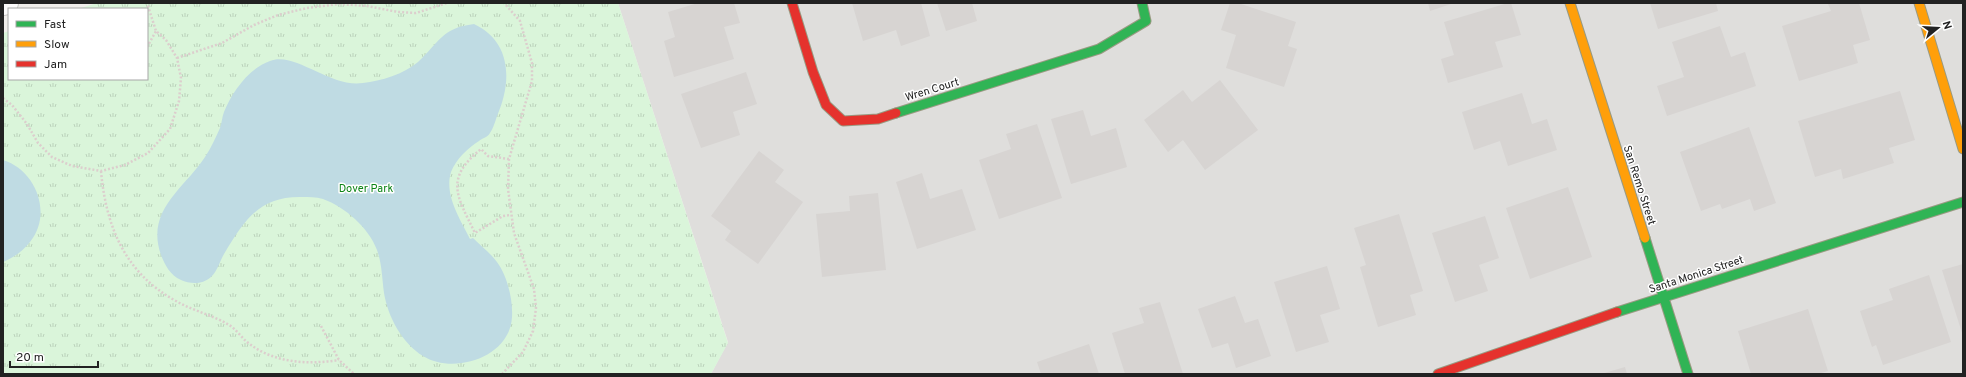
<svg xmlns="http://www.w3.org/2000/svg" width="1966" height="377" viewBox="0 0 1966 377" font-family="Overpass,sans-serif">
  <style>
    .residential { fill: #dfdedc }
    .park { fill: url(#park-tufts) }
    .water { fill: #bfdbe3 }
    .building { fill: #d7d4d2 }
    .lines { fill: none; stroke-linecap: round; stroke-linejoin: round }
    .street-casing { stroke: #c9c8c7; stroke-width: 24 }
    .fast-casing { stroke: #999a82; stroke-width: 11 }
    .slow-casing { stroke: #999a82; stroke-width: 11 }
    .jam-casing { stroke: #999a82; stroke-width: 11 }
    .path { stroke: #dccecd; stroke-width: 2.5; stroke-dasharray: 2 2; stroke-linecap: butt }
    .street { stroke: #fdfcfc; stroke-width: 22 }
    .fast { stroke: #30b455; stroke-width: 9 }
    .slow { stroke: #ff9f0a; stroke-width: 9 }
    .jam { stroke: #e5322d; stroke-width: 9 }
    .labels { text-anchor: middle; stroke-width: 3; stroke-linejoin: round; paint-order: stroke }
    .street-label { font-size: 11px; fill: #222; stroke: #fff }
    .park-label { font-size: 11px; fill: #0c8416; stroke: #fff }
  </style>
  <defs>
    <pattern id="park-tufts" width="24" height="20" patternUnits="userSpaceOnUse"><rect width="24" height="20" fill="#daf5da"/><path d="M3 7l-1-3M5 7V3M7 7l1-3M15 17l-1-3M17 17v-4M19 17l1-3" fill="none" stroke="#bbd2bb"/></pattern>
  </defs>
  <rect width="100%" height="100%" fill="#f0eeeb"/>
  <path class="residential" d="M 618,3 L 1963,3 L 1963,374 L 711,374 L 728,342 Z"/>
  <path class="park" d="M 97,3 L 618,3 L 728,343 L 711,374 L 3,374 L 3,33 L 9,31 L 9,79 L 147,79 L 147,9 L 78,9 Z"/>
  <path class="water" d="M 474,24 C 512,42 512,82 497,116 C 495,122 493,129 490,133 C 487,138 482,138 479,141 C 468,148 456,159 451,172 C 444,195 460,219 470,239 L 473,238 C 481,246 493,255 499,265 C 508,279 513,301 512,317 C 510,358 453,375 423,356 C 402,343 388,317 384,293 C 382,278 382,264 377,250 C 369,228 345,207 323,199 C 316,197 309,197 302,197 C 259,196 244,221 224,254 C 220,261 217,272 211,277 C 202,285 190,284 181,280 C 170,275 165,265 161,255 C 145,210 185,188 205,157 C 211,148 216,137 220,128 C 222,122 222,117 224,112 C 232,92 249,68 270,61 C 295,51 330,88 363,83 C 381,81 404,74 418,62 C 439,43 441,28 474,24 Z
    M 3,160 C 36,170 53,214 30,242 C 22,252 14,257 3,262 Z"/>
  <path class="building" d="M 698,3 L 734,3 L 740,23 L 724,27 L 734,59 L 674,77 L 664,41 L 675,37 L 668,12 Z
    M 852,3 L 921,3 L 930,36 L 901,46 L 896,30 L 863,41 Z
    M 937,3 L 972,3 L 977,21 L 946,31 Z
    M 1230,3 L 1238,3 L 1296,22 L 1288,46 L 1297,49 L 1284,87 L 1226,68 L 1236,35 L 1221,30 Z
    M 1428,3 L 1454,3 L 1430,11 Z
    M 1508,3 L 1511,3 L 1521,35 L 1495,42 L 1503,67 L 1448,83 L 1441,59 L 1454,55 L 1444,22 Z
    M 1650,3 L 1716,3 L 1718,11 L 1658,29 Z
    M 1831,3 L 1859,3 L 1870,40 L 1853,45 L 1858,63 L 1799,81 L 1782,26 L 1831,11 L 1828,4 Z
    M 1720,26 L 1731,57 L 1745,52 L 1756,86 L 1667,116 L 1657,86 L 1684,77 L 1672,42 Z
    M 746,72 L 757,104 L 733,112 L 740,135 L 701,148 L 681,94 Z
    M 1220,80 L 1258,130 L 1205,170 L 1183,140 L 1168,152 L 1144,120 L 1183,90 L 1192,102 Z
    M 1900,91 L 1915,140 L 1889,148 L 1894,163 L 1843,179 L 1841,169 L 1815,177 L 1798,121 Z
    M 1522,93 L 1532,124 L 1547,119 L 1557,150 L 1508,166 L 1500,141 L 1474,150 L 1462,112 Z
    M 1083,110 L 1091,136 L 1116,128 L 1127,167 L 1071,184 L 1051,119 Z
    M 1037,124 L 1062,198 L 999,219 L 979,160 L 1011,149 L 1006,134 Z
    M 1749,127 L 1776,203 L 1754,211 L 1750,199 L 1722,209 L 1720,204 L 1701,211 L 1680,152 Z
    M 759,151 L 784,170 L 775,182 L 803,202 L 758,264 L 725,240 L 731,231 L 711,216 Z
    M 922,173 L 930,199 L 962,189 L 976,230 L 917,249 L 896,182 Z
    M 1568,187 L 1592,257 L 1530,279 L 1506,208 Z
    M 878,193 L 886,270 L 822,277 L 816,214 L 850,211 L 849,196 Z
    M 1399,214 L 1423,291 L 1410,295 L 1416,315 L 1378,327 L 1360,267 L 1366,265 L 1354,228 Z
    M 1485,216 L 1499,258 L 1479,265 L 1488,291 L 1455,302 L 1432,233 Z
    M 1963,264 L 1963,336 L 1942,270 Z
    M 1327,266 L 1340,309 L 1320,315 L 1329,342 L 1296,352 L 1274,282 Z
    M 1929,275 L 1951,342 L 1883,365 L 1876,345 L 1872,347 L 1860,311 L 1893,300 L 1889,289 Z
    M 1235,296 L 1245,323 L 1258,319 L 1271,356 L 1236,368 L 1228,343 L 1212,348 L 1198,309 Z
    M 1160,302 L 1183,374 L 1125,374 L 1112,333 L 1144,323 L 1139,308 Z
    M 1808,309 L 1828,371 L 1818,374 L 1751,374 L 1738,331 Z
    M 1089,344 L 1099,374 L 1041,374 L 1037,362 Z
    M 1625,367 L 1627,374 L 1601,374 Z"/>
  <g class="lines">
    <g class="street-casing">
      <path id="street" d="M 3,4 L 7,3"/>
    </g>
    <g class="fast-casing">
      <path id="fast" d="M 896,113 L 1099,49 L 1146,21 L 1142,3
        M 1645,238 L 1688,374
        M 1617,312 L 1963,202"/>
    </g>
    <g class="slow-casing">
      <path id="slow" d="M 1570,3 L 1645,238
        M 1919,3 L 1963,149"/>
    </g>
    <g class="jam-casing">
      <path id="jam" d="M 792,3 L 813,72 L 826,105 L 843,121 L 878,119 L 896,113
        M 1438,374 L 1617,312"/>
    </g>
    <path class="path" d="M 147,47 L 156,31
      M 177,58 L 222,43 L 254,25 L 278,15 L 307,8 L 339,4 L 367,6 L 398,12 L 416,13 L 447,3
      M 118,80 L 118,79
      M 3,98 L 12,105 L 27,124 L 38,143 L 52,157 L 72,166 L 101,171 L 125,165 L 148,153 L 170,129 L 179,101 L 181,78 L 177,58 L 166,40 L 156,31 L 147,3
      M 509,159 L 488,156 L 481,149 C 444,179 457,196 475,233 L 503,216 L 510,215
      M 101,171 C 106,227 125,273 176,301 C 193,311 213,315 229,325 C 236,329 241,337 247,342 C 273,363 307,365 339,360
      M 321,326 L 339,360 L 354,374
      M 502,374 L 523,352 L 533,331 L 536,308 L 534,289 L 514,233 L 508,189 L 509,159 L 532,81 L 532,63 L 520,21 L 504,3"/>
    <use href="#street" class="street"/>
    <use href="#fast" class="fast"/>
    <use href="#slow" class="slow"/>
    <use href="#jam" class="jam"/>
  </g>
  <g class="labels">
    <g class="street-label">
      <text transform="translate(932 89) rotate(-17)" y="4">Wren Court</text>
      <text transform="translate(1640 185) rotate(72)" y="4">San Remo Street</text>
      <text transform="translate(1696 274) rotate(-18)" y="4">Santa Monica Street</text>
    </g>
    <g class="park-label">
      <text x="366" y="192">Dover Park</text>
    </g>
  </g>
  <rect width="1966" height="377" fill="none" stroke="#222222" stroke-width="8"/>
  <rect x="8" y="8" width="140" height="72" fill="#ffffff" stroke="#a7a7a7"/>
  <rect x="16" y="21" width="20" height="6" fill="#30b455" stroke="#a7a7a7"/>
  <text x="44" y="28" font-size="12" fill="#222222">Fast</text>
  <rect x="16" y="41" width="20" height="6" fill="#ff9f0a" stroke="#a7a7a7"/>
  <text x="44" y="48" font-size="12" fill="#222222">Slow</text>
  <rect x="16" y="61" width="20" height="6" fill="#e5322d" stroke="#a7a7a7"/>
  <text x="44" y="68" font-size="12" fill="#222222">Jam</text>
  <g transform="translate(1938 28) rotate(72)" stroke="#ffffff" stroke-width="3" paint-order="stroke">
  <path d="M0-3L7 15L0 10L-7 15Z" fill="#222222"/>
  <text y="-6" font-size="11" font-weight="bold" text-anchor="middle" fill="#222222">N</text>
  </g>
  <path d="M10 361v6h88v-6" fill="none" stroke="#222222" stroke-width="2"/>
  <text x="16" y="361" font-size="12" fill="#222222" stroke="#ffffff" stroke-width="3" paint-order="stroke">20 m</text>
</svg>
